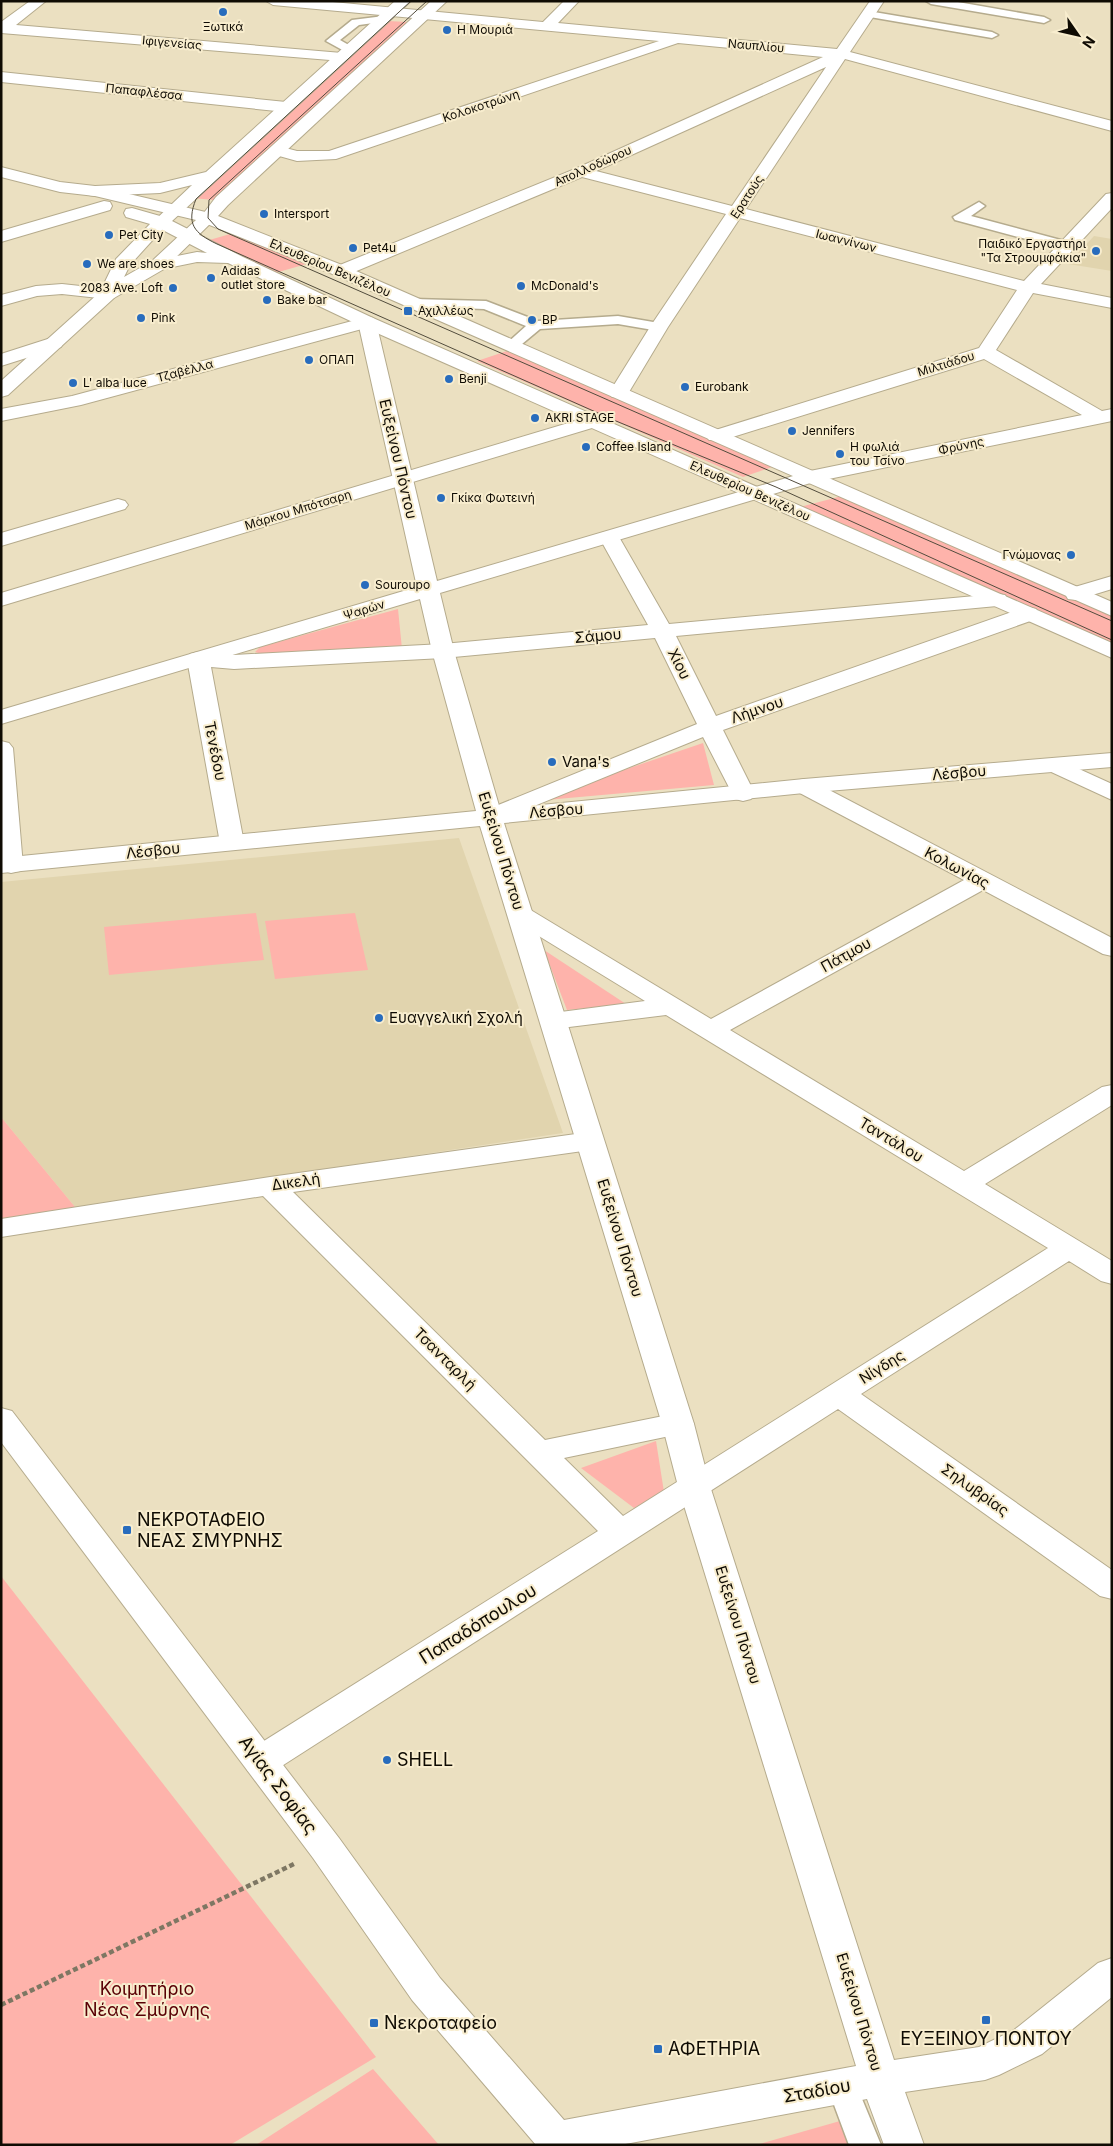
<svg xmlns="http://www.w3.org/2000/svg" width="1113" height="2146" viewBox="0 0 1113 2146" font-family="Inter,sans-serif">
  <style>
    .built { fill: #e1d4ae }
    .green { fill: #feb3ab }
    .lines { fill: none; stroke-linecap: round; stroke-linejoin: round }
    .service-casing { stroke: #b5ab8d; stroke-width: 3 }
    .minor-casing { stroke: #b5ab8d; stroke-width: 2 }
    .tertiary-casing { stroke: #b5ab8d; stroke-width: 2 }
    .secondary-casing { stroke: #b5ab8d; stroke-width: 2 }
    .path { stroke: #7e7763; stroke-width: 4.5; stroke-dasharray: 5 3; stroke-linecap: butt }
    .service { fill: #fff; fill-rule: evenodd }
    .minor { fill: #fff; fill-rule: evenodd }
    .tertiary { fill: #fff; fill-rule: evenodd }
    .secondary { fill: #fff; fill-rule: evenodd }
    .tram { stroke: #524c3d; stroke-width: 1 }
    .poi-dot { fill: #286cbd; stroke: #f8edce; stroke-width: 2 }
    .labels { text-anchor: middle; stroke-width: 4; stroke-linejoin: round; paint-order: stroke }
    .far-poi-label { font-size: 12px; fill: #0f0b03; stroke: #f8edce; text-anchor: start }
    .far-street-label { font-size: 12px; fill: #0f0b03; stroke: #f8edce }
    .street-label { font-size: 15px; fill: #0f0b03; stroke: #f8edce }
    .poi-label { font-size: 15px; fill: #0f0b03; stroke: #f8edce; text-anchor: start }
    .near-poi-label { font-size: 18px; fill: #0f0b03; stroke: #f8edce; text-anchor: start }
    .near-street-label { font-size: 18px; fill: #0f0b03; stroke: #f8edce }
    .near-park-label { font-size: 18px; fill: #590005; stroke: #f8edce }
  </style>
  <rect width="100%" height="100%" fill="#ebe0c1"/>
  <path class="built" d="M 1094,236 L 1112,239 L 1112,271 L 1068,264 Z
    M 459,838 L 563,1133 L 75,1207 L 1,1117 L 1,882 Z"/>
  <path class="green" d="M 388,21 L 407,22 L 214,200 L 192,198 Z
    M 237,232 L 310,263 L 275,273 L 206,241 Z
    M 510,350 L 775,466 L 743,477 L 477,361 Z
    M 842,496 L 1112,616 L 1112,645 L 800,507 Z
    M 398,609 L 402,649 L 271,657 L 255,652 L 260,647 Z
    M 703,743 L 714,785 L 546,800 L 562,791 Z
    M 256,913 L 264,960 L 109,975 L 104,927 Z
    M 355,913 L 368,970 L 275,979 L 265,921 Z
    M 544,950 L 626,1004 L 567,1010 Z
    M 1,1117 L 75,1207 L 1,1220 Z
    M 656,1441 L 664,1492 L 634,1508 L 581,1468 Z
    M 1,1576 L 376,2057 L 230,2145 L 1,2145 Z
    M 373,2069 L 439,2145 L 256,2145 Z
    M 840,2121 L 848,2145 L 756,2145 Z"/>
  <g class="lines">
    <g class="service-casing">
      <path id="service" d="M 926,1 L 952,1 L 1044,17 L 1050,20 L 1044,23 L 931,4 Z
        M 868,11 L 992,32 L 998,35 L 992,38 L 864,16 L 864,12 Z
        M 384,16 L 388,17 L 388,21 L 359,25 L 340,40 L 354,48 L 354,52 L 346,52 L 326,41 L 352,20 Z
        M 979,202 L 985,206 L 971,216 L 1072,243 L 1074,246 L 1067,250 L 955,220 L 953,217 Z
        M 414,299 L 486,301 L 538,321 L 618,316 L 659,323 L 666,327 L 659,331 L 618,324 L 540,329 L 516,349 L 511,350 L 504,346 L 526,326 L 484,309 L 409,306 L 407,303 L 409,300 Z
        M 842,2073 L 853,2077 L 881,2145 L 849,2145 L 827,2086 L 831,2077 Z"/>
    </g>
    <g class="minor-casing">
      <path id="minor" d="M 30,1 L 46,1 L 16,25 L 342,53 L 349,57 L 342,61 L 1,33 L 1,22 Z
        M 266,1 L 322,1 L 543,22 L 564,1 L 579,1 L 558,23 L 837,49 L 870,1 L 884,1 L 850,52 L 1112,121 L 1112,131 L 845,59 L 746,209 L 1024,281 L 1106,194 L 1112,193 L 1112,208 L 1041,284 L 1112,298 L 1112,308 L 1033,293 L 996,350 L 1102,411 L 1112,409 L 1112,421 L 814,482 L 756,499 L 749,497 L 746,493 L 749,489 L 810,471 L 1082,415 L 984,359 L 723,440 L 709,440 L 706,436 L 709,432 L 979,348 L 1017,290 L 740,218 L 668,327 L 626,397 L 612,397 L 609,393 L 650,327 L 726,214 L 582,177 L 347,275 L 335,275 L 332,271 L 335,267 L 575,169 L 823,57 L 678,43 L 336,159 L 297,161 L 272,154 L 270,151 L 278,146 L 297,151 L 329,151 L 659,41 L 273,5 ZM 826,67 L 732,206 L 596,171 Z
        M 1,72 L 286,102 L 294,107 L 286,112 L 1,82 Z
        M 104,201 L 110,202 L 112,206 L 110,210 L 1,242 L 1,231 Z
        M 62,284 L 108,289 L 114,290 L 117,294 L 114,298 L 108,299 L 62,294 L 37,296 L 1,306 L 1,295 L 36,286 Z
        M 367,317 L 373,318 L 376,322 L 373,326 L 81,405 L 1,421 L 1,409 L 72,396 Z
        M 54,337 L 61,339 L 63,343 L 61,347 L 1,366 L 1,354 Z
        M 595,415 L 602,417 L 605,421 L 602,425 L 1,606 L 1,593 Z
        M 118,499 L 125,501 L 128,505 L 125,509 L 1,546 L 1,533 Z
        M 609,531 L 616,533 L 619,537 L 669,624 L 997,594 L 1005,595 L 1008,600 L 1005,605 L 997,606 L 676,636 L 716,716 L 1020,609 L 1028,607 L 1036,609 L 1039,614 L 1036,619 L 723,730 L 755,794 L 751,799 L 743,801 L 735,799 L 703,737 L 490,824 L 481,822 L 478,817 L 481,812 L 697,724 L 655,638 L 443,658 L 234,669 L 211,667 L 244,843 L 241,848 L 232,850 L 223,848 L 220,843 L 187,659 L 190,654 L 198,652 L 234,655 L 443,644 L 648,625 L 599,537 L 602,533 Z
        M 1112,576 L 1112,589 L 1076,600 L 1068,599 L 1065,594 L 1068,589 Z
        M 1,741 L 9,743 L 13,748 L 23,866 L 20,871 L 11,873 L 1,870 Z
        M 1055,758 L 1112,784 L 1112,800 L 1047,770 L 1043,765 L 1047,760 Z
        M 804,779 L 812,781 L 1112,938 L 1112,956 L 1103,954 L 983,890 L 730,1030 L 964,1171 L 1102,1087 L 1112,1085 L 1112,1105 L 985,1184 L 1112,1261 L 1112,1284 L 1101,1281 L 1069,1261 L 861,1394 L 1112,1570 L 1112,1599 L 1100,1596 L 838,1409 L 274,1771 L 261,1775 L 248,1771 L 243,1761 L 248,1751 L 598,1531 L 263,1196 L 1,1237 L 1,1219 L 270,1177 L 590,1132 L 600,1135 L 604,1141 L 600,1147 L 590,1150 L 293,1192 L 545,1440 L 678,1413 L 689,1416 L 694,1424 L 689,1432 L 564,1458 L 623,1516 L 1048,1248 L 666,1015 L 553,1029 L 544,1027 L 540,1021 L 544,1015 L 553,1013 L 645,1001 L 511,919 L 507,914 L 511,909 L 520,906 L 529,909 L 711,1019 L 964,880 L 796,791 L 792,786 L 796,781 Z"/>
    </g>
    <g class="tertiary-casing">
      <path id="tertiary" d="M 1,167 L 60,182 L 95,186 L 214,214 L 216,218 L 164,269 L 114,298 L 8,395 L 1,397 L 1,381 L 100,292 L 116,259 L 150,224 L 126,217 L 124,213 L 126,209 L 132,208 L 167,218 L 169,222 L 130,265 L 124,277 L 152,261 L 196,220 L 95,196 L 60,192 L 1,177 Z
        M 367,317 L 373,318 L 376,322 L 437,581 L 749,489 L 756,487 L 763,489 L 766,493 L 763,497 L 440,593 L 454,651 L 500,809 L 804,779 L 1112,753 L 1112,767 L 804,793 L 504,823 L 694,1424 L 710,1486 L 894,2060 L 979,2047 L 1014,2030 L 1098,1963 L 1112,1958 L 1112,1997 L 1042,2054 L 999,2075 L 985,2080 L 905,2092 L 924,2145 L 884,2145 L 867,2099 L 620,2145 L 536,2145 L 412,2000 L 313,1858 L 1,1442 L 1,1408 L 12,1411 L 339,1838 L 440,1978 L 564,2120 L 856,2066 L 678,1486 L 662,1424 L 480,826 L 1,873 L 1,858 L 476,811 L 432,651 L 420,599 L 1,724 L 1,710 L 417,587 L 358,322 L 361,318 Z"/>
    </g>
    <g class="secondary-casing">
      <path id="secondary" d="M 395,1 L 411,1 L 172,221 L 243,257 L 373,318 L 1112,643 L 1112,658 L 361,326 L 228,263 L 197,262 L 158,270 L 152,269 L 149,265 L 152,261 L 197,252 L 207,253 L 155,226 L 153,222 L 192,185 L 160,193 L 95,196 L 89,195 L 87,191 L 89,187 L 95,186 L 160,183 L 206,172 Z
        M 431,1 L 447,1 L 228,205 L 218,216 L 347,267 L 1112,602 L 1112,616 L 335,275 L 202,222 L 200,218 L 216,197 Z"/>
    </g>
    <path class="path" d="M 1,2005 L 294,1864"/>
    <use href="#service" class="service"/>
    <use href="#minor" class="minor"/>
    <use href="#tertiary" class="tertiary"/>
    <use href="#secondary" class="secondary"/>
    <path class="tram" d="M 411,1 L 196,199 C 186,224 194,233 217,244 L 616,421 L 776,487 L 1112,640
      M 427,1 L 209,200 L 208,218 L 218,229 L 1112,621"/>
  </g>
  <g class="poi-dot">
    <circle cx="223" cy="12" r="5"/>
    <circle cx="447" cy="30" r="5"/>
    <circle cx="264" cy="214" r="5"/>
    <circle cx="109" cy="235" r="5"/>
    <circle cx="353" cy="248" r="5"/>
    <circle cx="1096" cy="251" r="5"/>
    <circle cx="87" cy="264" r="5"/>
    <circle cx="211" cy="278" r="5"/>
    <circle cx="521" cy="286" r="5"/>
    <circle cx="173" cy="288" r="5"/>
    <circle cx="267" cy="300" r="5"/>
    <rect x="403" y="306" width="10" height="10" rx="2.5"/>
    <circle cx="141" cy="318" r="5"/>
    <circle cx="532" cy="320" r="5"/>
    <circle cx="309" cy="360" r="5"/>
    <circle cx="449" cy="379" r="5"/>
    <circle cx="73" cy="383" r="5"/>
    <circle cx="685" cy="387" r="5"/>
    <circle cx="535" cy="418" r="5"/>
    <circle cx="792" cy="431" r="5"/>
    <circle cx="586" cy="447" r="5"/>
    <circle cx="840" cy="454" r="5"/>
    <circle cx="441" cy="498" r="5"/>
    <circle cx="1071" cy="555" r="5"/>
    <circle cx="365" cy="585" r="5"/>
    <circle cx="552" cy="762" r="5"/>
    <circle cx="379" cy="1018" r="5"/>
    <rect x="122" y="1525" width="10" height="10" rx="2.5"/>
    <circle cx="387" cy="1760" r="5"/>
    <rect x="981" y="2015" width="10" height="10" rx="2.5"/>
    <rect x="369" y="2018" width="10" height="10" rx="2.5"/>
    <rect x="653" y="2044" width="10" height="10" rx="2.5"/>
  </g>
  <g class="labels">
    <g class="far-poi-label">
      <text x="223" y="31" text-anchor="middle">Ξωτικά</text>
      <text x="457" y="34">Η Μουριά</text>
      <text x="274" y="218">Intersport</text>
      <text x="119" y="239">Pet City</text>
      <text x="1086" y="248" text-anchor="end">Παιδικό Εργαστήρι<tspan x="1086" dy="14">"Τα Στρουμφάκια"</tspan></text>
      <text x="363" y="252">Pet4u</text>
      <text x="97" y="268">We are shoes</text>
      <text x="221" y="275">Adidas<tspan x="221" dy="14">outlet store</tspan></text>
      <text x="531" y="290">McDonald's</text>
      <text x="163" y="292" text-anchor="end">2083 Ave. Loft</text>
      <text x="277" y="304">Bake bar</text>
      <text x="418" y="315">Αχιλλέως</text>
      <text x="151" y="322">Pink</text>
      <text x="542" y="324">BP</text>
      <text x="319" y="364">ΟΠΑΠ</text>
      <text x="459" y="383">Benji</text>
      <text x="83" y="387">L' alba luce</text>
      <text x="695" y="391">Eurobank</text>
      <text x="545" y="422">AKRI STAGE</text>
      <text x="802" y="435">Jennifers</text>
      <text x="596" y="451">Coffee Island</text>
      <text x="850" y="451">Η φωλιά<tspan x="850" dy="14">του Τσίνο</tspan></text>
      <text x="451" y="502">Γκίκα Φωτεινή</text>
      <text x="1061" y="559" text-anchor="end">Γνώμονας</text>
      <text x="375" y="589">Souroupo</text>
    </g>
    <g class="far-street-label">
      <text transform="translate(172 43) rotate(5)" y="4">Ιφιγενείας</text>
      <text transform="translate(756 46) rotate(5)" y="4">Ναυπλίου</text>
      <text transform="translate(144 92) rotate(6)" y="4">Παπαφλέσσα</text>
      <text transform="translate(481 106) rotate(-18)" y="4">Κολοκοτρώνη</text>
      <text transform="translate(593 166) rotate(-24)" y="4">Απολλοδώρου</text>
      <text transform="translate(747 197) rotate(-57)" y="4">Ερατούς</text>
      <text transform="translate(846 241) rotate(14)" y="4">Ιωαννίνων</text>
      <text transform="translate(330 268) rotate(23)" y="4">Ελευθερίου Βενιζέλου</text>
      <text transform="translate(946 364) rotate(-17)" y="4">Μιλτιάδου</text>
      <text transform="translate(185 371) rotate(-15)" y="4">Τζαβέλλα</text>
      <text transform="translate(961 446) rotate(-12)" y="4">Φρύνης</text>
      <text transform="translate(750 491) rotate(24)" y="4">Ελευθερίου Βενιζέλου</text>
      <text transform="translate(298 510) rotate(-17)" y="4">Μάρκου Μπότσαρη</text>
      <text transform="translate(364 610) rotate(-17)" y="4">Ψαρών</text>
    </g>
    <g class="street-label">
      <text transform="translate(398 459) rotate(77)" y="5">Ευξείνου Πόντου</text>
      <text transform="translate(598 636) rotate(-5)" y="5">Σάμου</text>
      <text transform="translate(679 664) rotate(63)" y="5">Χίου</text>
      <text transform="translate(757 710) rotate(-19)" y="5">Λήμνου</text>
      <text transform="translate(215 751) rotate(79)" y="5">Τενέδου</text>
      <text transform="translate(959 773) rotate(-5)" y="5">Λέσβου</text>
      <text transform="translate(556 811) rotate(-5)" y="5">Λέσβου</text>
      <text transform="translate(153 851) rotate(-6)" y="5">Λέσβου</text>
      <text transform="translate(501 851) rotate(73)" y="5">Ευξείνου Πόντου</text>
      <text transform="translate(957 868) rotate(28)" y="5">Κολωνίας</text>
      <text transform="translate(846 955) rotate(-29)" y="5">Πάτμου</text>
      <text transform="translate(891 1140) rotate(31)" y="5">Ταντάλου</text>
      <text transform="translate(296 1182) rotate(-8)" y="5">Δικελή</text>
      <text transform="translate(620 1238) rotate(73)" y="5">Ευξείνου Πόντου</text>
      <text transform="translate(445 1359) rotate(45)" y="5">Τσανταρλή</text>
      <text transform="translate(882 1367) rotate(-32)" y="5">Νίγδης</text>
      <text transform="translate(975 1490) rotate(35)" y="5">Σηλυβρίας</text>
      <text transform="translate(738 1625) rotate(73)" y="5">Ευξείνου Πόντου</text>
      <text transform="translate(859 2012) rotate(73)" y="5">Ευξείνου Πόντου</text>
    </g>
    <g class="poi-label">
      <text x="562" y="767">Vana's</text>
      <text x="389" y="1023">Ευαγγελική Σχολή</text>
    </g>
    <g class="near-poi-label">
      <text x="137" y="1526">ΝΕΚΡΟΤΑΦΕΙΟ<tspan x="137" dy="21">ΝΕΑΣ ΣΜΥΡΝΗΣ</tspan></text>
      <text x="397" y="1766">SHELL</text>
      <text x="384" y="2029">Νεκροταφείο</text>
      <text x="986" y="2045" text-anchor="middle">ΕΥΞΕΙΝΟΥ ΠΟΝΤΟΥ</text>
      <text x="668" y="2055">ΑΦΕΤΗΡΙΑ</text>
    </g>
    <g class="near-street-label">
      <text transform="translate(478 1624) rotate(-32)" y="6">Παπαδόπουλου</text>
      <text transform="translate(278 1785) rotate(53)" y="6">Αγίας Σοφίας</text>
      <text transform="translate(817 2091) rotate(-10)" y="6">Σταδίου</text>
    </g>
    <g class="near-park-label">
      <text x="147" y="1995">Κοιμητήριο<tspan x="147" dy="21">Νέας Σμύρνης</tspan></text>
    </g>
  </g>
  <rect width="1113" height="2146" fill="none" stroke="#0f0b03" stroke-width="5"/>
  <g transform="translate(1078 35) rotate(124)" stroke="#f8edce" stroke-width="4" paint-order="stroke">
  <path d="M0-4L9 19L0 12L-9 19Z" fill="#0f0b03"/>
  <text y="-8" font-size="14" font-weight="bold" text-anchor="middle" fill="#0f0b03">N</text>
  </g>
</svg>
